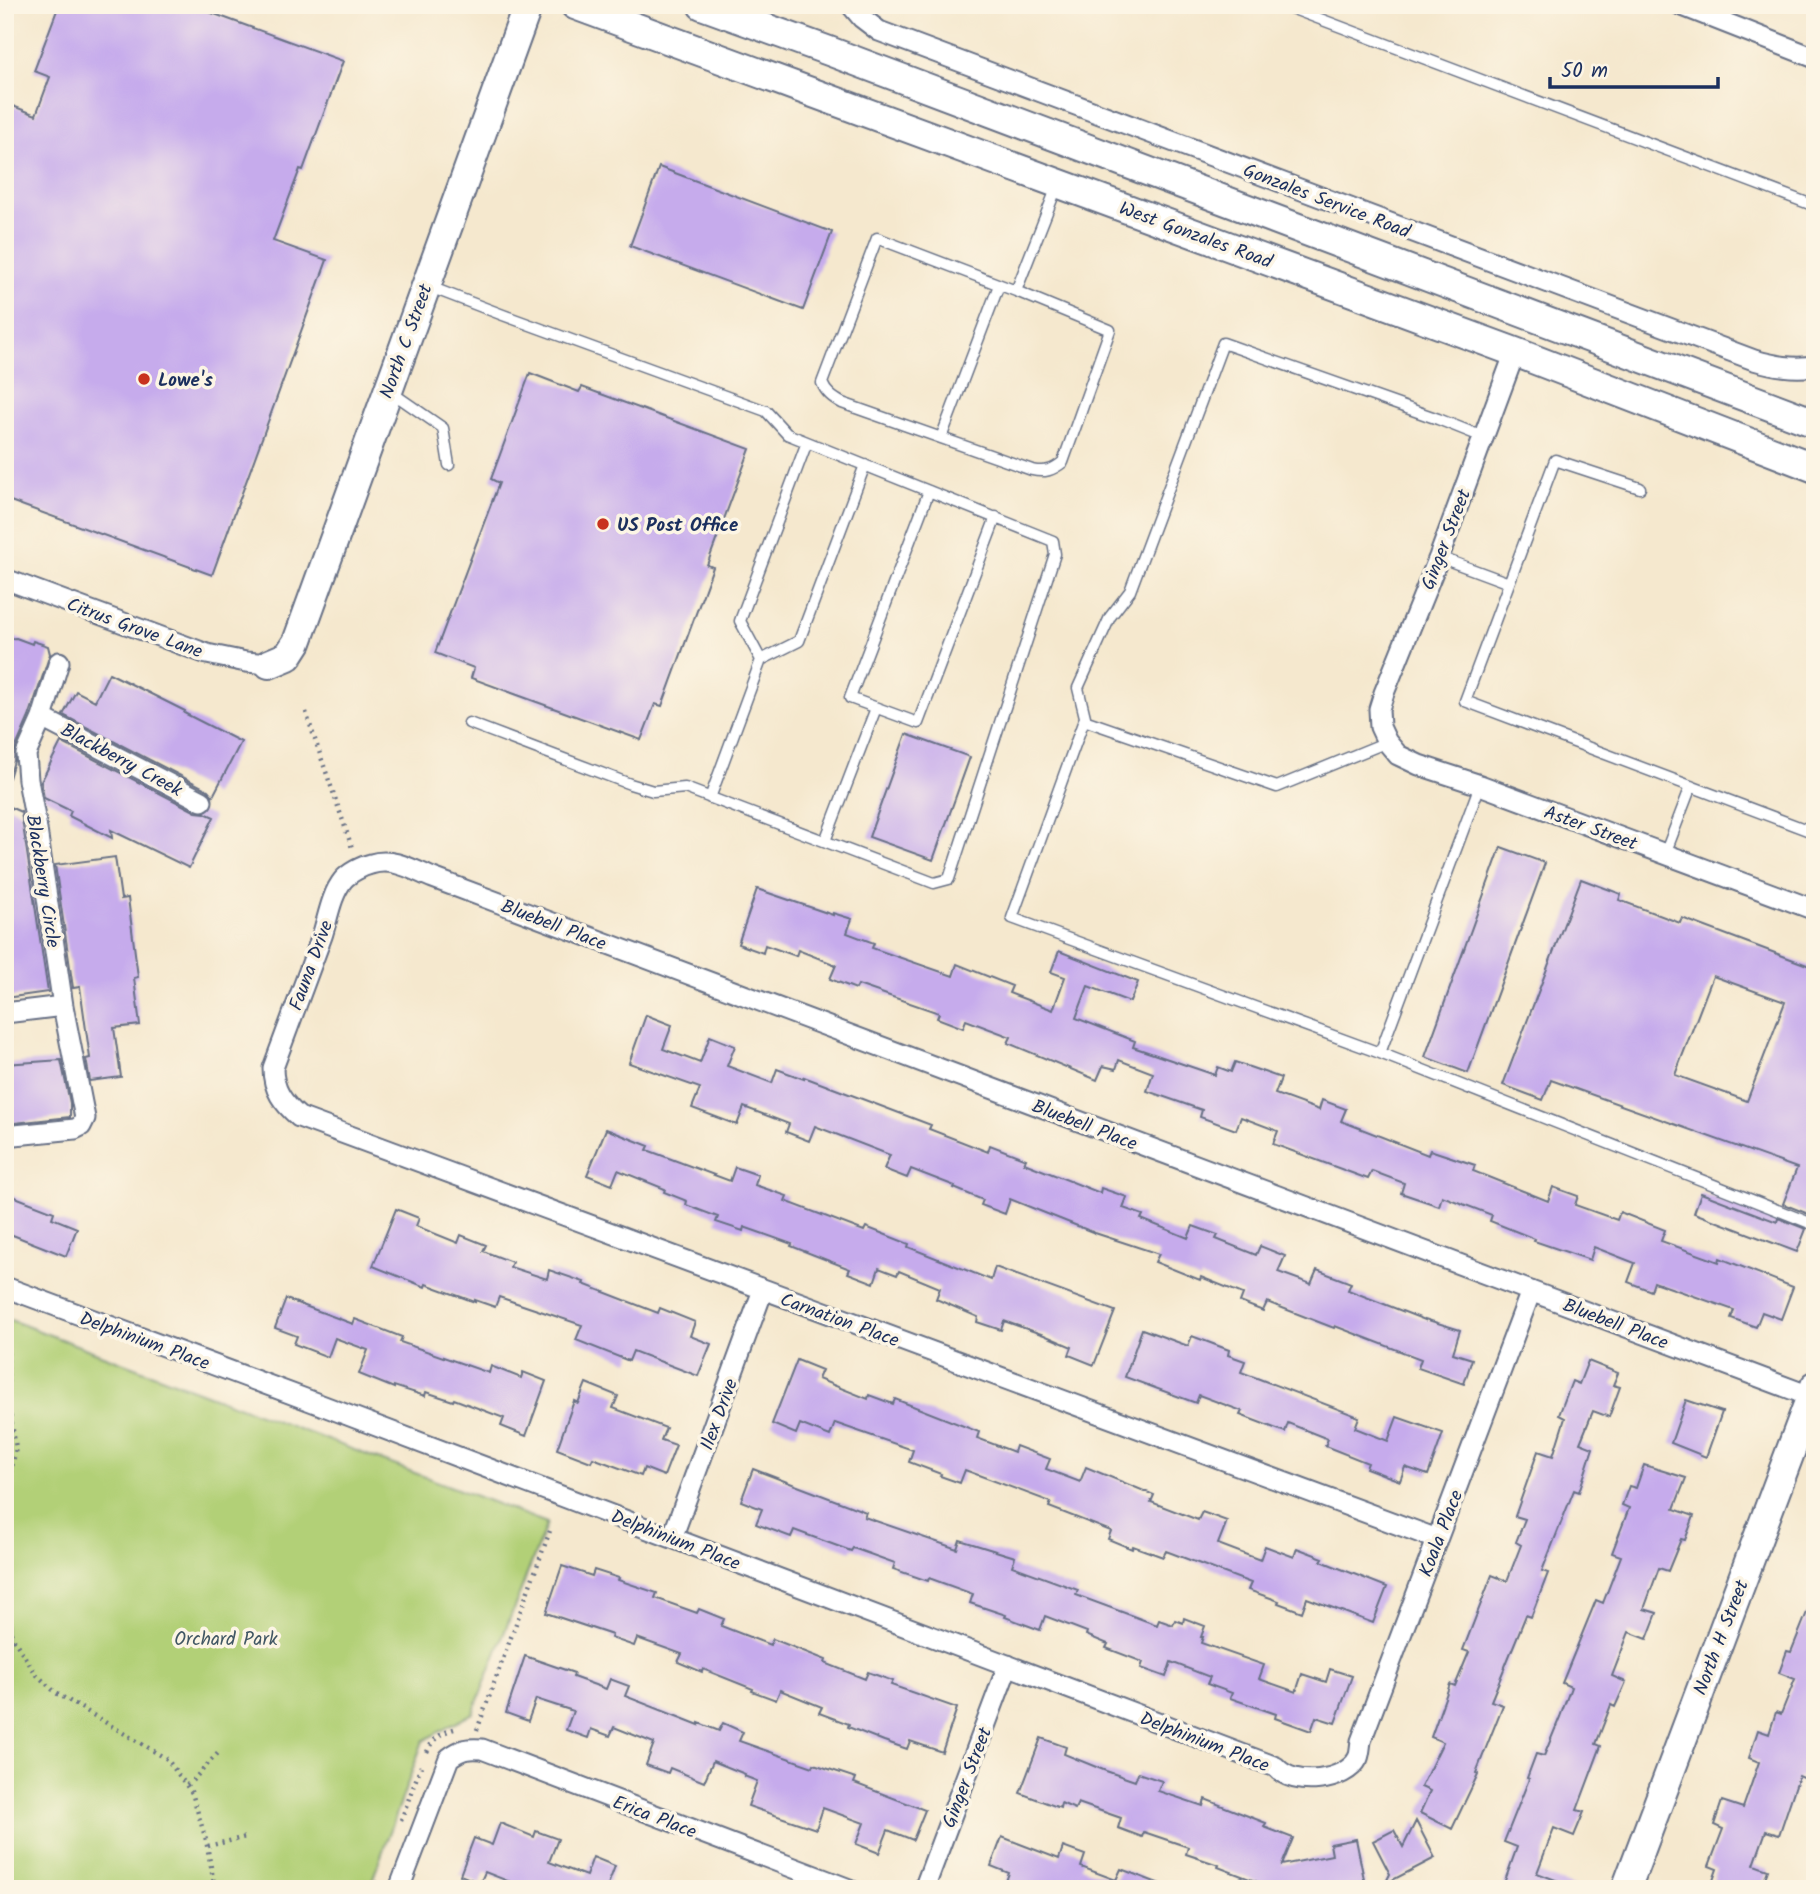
<svg xmlns="http://www.w3.org/2000/svg" width="1820" height="1894" viewBox="0 0 1820 1894" font-family="Kalam,sans-serif">
  <style>
    .green { fill: #b2d077; stroke: #66806a; stroke-width: 2 }
    .building { fill: #c6abec; fill-rule: evenodd }
    .lines { fill: none; stroke-linecap: round; stroke-linejoin: round }
    .lane-casing { stroke: #677085; stroke-width: 13 }
    .street-casing { stroke: #677085; stroke-width: 23 }
    .secondary-casing { stroke: #677085; stroke-width: 32 }
    .path { stroke: #677085; stroke-width: 4.5; stroke-dasharray: 2 5; stroke-linecap: butt }
    .lane { stroke: #fff; stroke-width: 10 }
    .street { stroke: #fff; stroke-width: 19 }
    .secondary { stroke: #fff; stroke-width: 28 }
    .poi-dot { fill: #c8321e; stroke: #fcf5e5; stroke-width: 2.5 }
    .labels { text-anchor: middle; stroke-width: 7; stroke-linejoin: round; paint-order: stroke }
    .street-label { font-size: 19px; fill: #1b2f5e; stroke: #fcf5e5 }
    .poi-label { font-size: 19px; font-weight: bold; fill: #1b2f5e; stroke: #fcf5e5; text-anchor: start }
    .park-label { font-size: 19px; fill: #415764; stroke: #fcf5e5 }
  </style>
  <rect width="100%" height="100%" fill="#fcf5e5"/>
  <filter id="ink" filterUnits="userSpaceOnUse"><feTurbulence type="fractalNoise" baseFrequency=".0143" numOctaves="2"/><feDisplacementMap in="SourceGraphic" scale="14" xChannelSelector="R" yChannelSelector="G"/><feConvolveMatrix kernelMatrix="1 2 1 2 8 2 1 2 1" color-interpolation-filters="sRGB"/></filter>
  <filter id="wash" filterUnits="userSpaceOnUse"><feTurbulence type="fractalNoise" baseFrequency=".00686" numOctaves="4" result="noise"/><feDisplacementMap in="SourceGraphic" scale="28" xChannelSelector="R" yChannelSelector="G"/><feGaussianBlur stdDeviation="1.57" result="paint"/><feColorMatrix in="noise" values="0 0 0 0 0 0 0 0 0 0 0 0 0 0 0 0 0 1.4 0 .05"/><feComposite in="paint" operator="in"/></filter>
  <g filter="url(#wash)">
    <rect width="100%" height="100%" fill="#f5e8ce"/>
    <path class="green" d="M 5,1318 L 547,1523 L 473,1713 L 423,1741 L 369,1889 L 5,1889 Z"/>
    <g id="blocks">
      <path class="building" d="M 59,5 L 190,5 L 343,61 L 303,170 L 300,169 L 273,241 L 327,260 L 212,575 L 5,499 L 5,103 L 36,115 L 50,77 L 34,71 Z
        M 659,167 L 832,232 L 803,310 L 630,246 Z
        M 530,373 L 579,392 L 582,387 L 750,449 L 707,565 L 713,567 L 662,706 L 655,704 L 641,740 L 471,678 L 474,668 L 435,653 L 499,483 L 491,479 Z
        M 16,638 L 32,644 L 33,641 L 48,646 L 50,654 L 29,717 L 15,749 L 14,761 L 9,778 L 5,778 L 5,639 Z
        M 109,673 L 185,711 L 184,713 L 241,742 L 213,796 L 208,790 L 63,715 L 76,691 L 95,701 Z
        M 906,734 L 970,757 L 933,860 L 869,837 Z
        M 61,742 L 196,812 L 205,813 L 214,817 L 189,868 L 111,830 L 112,838 L 69,816 L 71,811 L 44,798 L 41,782 Z
        M 5,805 L 21,812 L 48,992 L 5,998 Z
        M 1501,847 L 1545,863 L 1468,1073 L 1425,1057 Z
        M 115,857 L 121,899 L 128,898 L 138,977 L 134,978 L 140,1025 L 114,1028 L 121,1077 L 90,1081 L 86,1059 L 90,1058 L 80,987 L 73,988 L 55,865 Z
        M 1581,879 L 1621,894 L 1619,900 L 1680,923 L 1682,918 L 1815,968 L 1815,1206 L 1811,1215 L 1783,1204 L 1797,1168 L 1551,1080 L 1543,1100 L 1503,1085 ZM 1713,976 L 1785,1002 L 1747,1101 L 1675,1075 Z
        M 757,889 L 833,915 L 833,913 L 852,919 L 847,933 L 874,943 L 872,948 L 953,976 L 957,964 L 1012,986 L 1009,993 L 1053,1010 L 1065,977 L 1051,972 L 1059,951 L 1138,982 L 1130,1002 L 1088,986 L 1076,1018 L 1135,1041 L 1133,1047 L 1215,1075 L 1218,1067 L 1231,1072 L 1235,1062 L 1281,1078 L 1275,1094 L 1319,1110 L 1322,1100 L 1346,1109 L 1341,1121 L 1428,1155 L 1430,1150 L 1475,1165 L 1473,1171 L 1548,1201 L 1553,1187 L 1578,1196 L 1575,1205 L 1617,1220 L 1620,1212 L 1665,1230 L 1661,1241 L 1719,1262 L 1720,1258 L 1793,1287 L 1781,1319 L 1762,1312 L 1756,1327 L 1731,1318 L 1734,1310 L 1654,1282 L 1651,1291 L 1628,1282 L 1635,1263 L 1594,1247 L 1590,1260 L 1534,1241 L 1535,1239 L 1490,1221 L 1492,1215 L 1442,1196 L 1439,1206 L 1401,1193 L 1404,1183 L 1372,1171 L 1368,1179 L 1273,1144 L 1278,1131 L 1241,1117 L 1236,1130 L 1200,1117 L 1202,1110 L 1147,1091 L 1153,1073 L 1119,1060 L 1116,1069 L 1103,1066 L 1097,1080 L 1008,1043 L 1011,1037 L 966,1020 L 963,1028 L 937,1018 L 939,1013 L 858,985 L 856,989 L 830,979 L 836,965 L 798,950 L 796,956 L 765,945 L 763,953 L 738,944 Z
        M 646,1015 L 672,1025 L 663,1049 L 700,1063 L 710,1036 L 735,1046 L 727,1066 L 772,1083 L 777,1069 L 804,1079 L 804,1077 L 931,1125 L 929,1129 L 988,1152 L 990,1145 L 1026,1159 L 1024,1163 L 1100,1193 L 1101,1188 L 1127,1197 L 1123,1208 L 1143,1215 L 1141,1219 L 1188,1238 L 1193,1226 L 1218,1235 L 1216,1239 L 1256,1255 L 1260,1246 L 1285,1256 L 1278,1272 L 1311,1284 L 1317,1270 L 1351,1283 L 1348,1290 L 1425,1320 L 1425,1319 L 1460,1330 L 1453,1353 L 1472,1359 L 1464,1384 L 1418,1368 L 1421,1359 L 1335,1326 L 1334,1328 L 1267,1302 L 1263,1311 L 1240,1302 L 1243,1294 L 1201,1277 L 1200,1280 L 1155,1262 L 1159,1254 L 1095,1233 L 1010,1199 L 1005,1214 L 981,1205 L 983,1200 L 954,1188 L 955,1186 L 911,1169 L 907,1178 L 884,1169 L 890,1155 L 815,1126 L 809,1141 L 786,1132 L 789,1124 L 744,1107 L 737,1125 L 692,1108 L 700,1088 L 629,1063 Z
        M 61,1060 L 70,1103 L 70,1117 L 5,1124 L 5,1064 Z
        M 606,1129 L 649,1146 L 647,1150 L 730,1181 L 735,1167 L 758,1175 L 755,1185 L 787,1196 L 785,1201 L 864,1231 L 866,1227 L 909,1244 L 908,1247 L 991,1280 L 995,1267 L 1115,1311 L 1094,1365 L 1069,1355 L 1072,1347 L 1044,1335 L 1004,1321 L 1001,1330 L 977,1322 L 978,1317 L 936,1299 L 940,1288 L 899,1271 L 897,1275 L 879,1268 L 874,1283 L 848,1273 L 850,1269 L 791,1246 L 792,1244 L 744,1227 L 743,1231 L 716,1222 L 718,1217 L 686,1205 L 687,1201 L 664,1192 L 665,1189 L 618,1170 L 612,1185 L 587,1175 Z
        M 5,1193 L 54,1212 L 52,1218 L 77,1228 L 66,1256 L 5,1232 Z
        M 1701,1193 L 1777,1222 L 1778,1218 L 1806,1229 L 1797,1252 L 1694,1213 Z
        M 396,1209 L 419,1218 L 416,1226 L 458,1243 L 461,1235 L 486,1245 L 483,1251 L 512,1262 L 510,1267 L 547,1279 L 549,1270 L 584,1282 L 583,1284 L 658,1313 L 660,1308 L 695,1322 L 690,1336 L 711,1344 L 698,1376 L 633,1351 L 629,1361 L 576,1340 L 582,1325 L 499,1297 L 495,1307 L 475,1300 L 475,1302 L 426,1284 L 425,1287 L 373,1266 Z
        M 286,1299 L 353,1324 L 355,1319 L 402,1337 L 400,1342 L 489,1373 L 491,1366 L 521,1378 L 523,1372 L 546,1381 L 526,1436 L 501,1426 L 504,1418 L 454,1399 L 453,1401 L 426,1392 L 425,1396 L 394,1386 L 394,1388 L 359,1374 L 368,1350 L 335,1338 L 328,1357 L 294,1344 L 297,1336 L 275,1328 Z
        M 1142,1329 L 1188,1346 L 1192,1336 L 1229,1350 L 1228,1355 L 1245,1361 L 1241,1372 L 1359,1417 L 1355,1428 L 1388,1441 L 1397,1417 L 1443,1433 L 1428,1475 L 1405,1467 L 1400,1481 L 1366,1468 L 1368,1463 L 1325,1446 L 1328,1439 L 1288,1423 L 1285,1432 L 1240,1415 L 1242,1411 L 1199,1395 L 1196,1403 L 1125,1377 Z
        M 797,1360 L 822,1370 L 818,1379 L 868,1399 L 869,1395 L 893,1404 L 895,1399 L 979,1432 L 977,1438 L 1014,1452 L 1016,1446 L 1050,1459 L 1046,1469 L 1080,1482 L 1086,1467 L 1154,1495 L 1151,1502 L 1198,1520 L 1202,1512 L 1227,1521 L 1218,1544 L 1260,1560 L 1265,1546 L 1294,1557 L 1297,1548 L 1323,1558 L 1321,1561 L 1387,1587 L 1373,1623 L 1307,1598 L 1302,1612 L 1278,1603 L 1279,1601 L 1248,1590 L 1251,1583 L 1166,1551 L 1163,1557 L 1133,1546 L 1132,1549 L 1108,1539 L 1111,1531 L 1049,1507 L 1051,1502 L 965,1470 L 960,1483 L 940,1476 L 941,1474 L 909,1462 L 913,1450 L 835,1423 L 830,1436 L 800,1424 L 796,1434 L 772,1424 Z
        M 1588,1361 L 1618,1373 L 1613,1385 L 1620,1387 L 1609,1417 L 1593,1411 L 1580,1443 L 1593,1448 L 1579,1492 L 1574,1490 L 1542,1571 L 1548,1573 L 1531,1617 L 1526,1615 L 1491,1701 L 1503,1705 L 1476,1773 L 1478,1774 L 1452,1829 L 1420,1813 L 1430,1791 L 1421,1787 L 1443,1742 L 1431,1737 L 1450,1684 L 1455,1686 L 1469,1652 L 1463,1650 L 1492,1575 L 1507,1581 L 1521,1545 L 1516,1542 L 1525,1519 L 1515,1516 L 1538,1451 L 1553,1456 L 1565,1418 L 1559,1415 L 1572,1381 L 1579,1384 Z
        M 586,1383 L 618,1396 L 613,1408 L 666,1428 L 661,1440 L 676,1445 L 664,1476 L 644,1468 L 641,1476 L 593,1458 L 591,1462 L 557,1449 L 574,1401 L 578,1403 Z
        M 1686,1400 L 1722,1412 L 1706,1457 L 1671,1443 Z
        M 1644,1465 L 1686,1478 L 1674,1509 L 1694,1516 L 1685,1540 L 1681,1539 L 1668,1571 L 1659,1568 L 1644,1609 L 1657,1613 L 1647,1639 L 1629,1632 L 1612,1676 L 1626,1682 L 1615,1707 L 1611,1705 L 1596,1744 L 1601,1746 L 1577,1810 L 1584,1812 L 1574,1836 L 1554,1828 L 1537,1873 L 1574,1887 L 1574,1889 L 1502,1889 L 1517,1847 L 1504,1842 L 1529,1779 L 1527,1778 L 1536,1754 L 1544,1756 L 1560,1717 L 1571,1687 L 1562,1683 L 1596,1600 L 1603,1603 L 1621,1556 L 1612,1553 L 1629,1508 L 1622,1505 L 1629,1486 L 1636,1488 Z
        M 753,1469 L 866,1512 L 864,1517 L 957,1549 L 960,1540 L 1015,1557 L 1012,1566 L 1078,1590 L 1076,1595 L 1157,1625 L 1159,1620 L 1173,1625 L 1175,1620 L 1183,1623 L 1184,1618 L 1205,1626 L 1201,1637 L 1203,1637 L 1201,1643 L 1264,1665 L 1259,1679 L 1296,1692 L 1302,1674 L 1326,1682 L 1330,1669 L 1352,1676 L 1335,1723 L 1316,1717 L 1311,1731 L 1275,1718 L 1276,1714 L 1230,1698 L 1232,1693 L 1207,1684 L 1210,1677 L 1171,1662 L 1166,1677 L 1141,1668 L 1143,1662 L 1106,1648 L 1108,1644 L 1086,1635 L 1087,1632 L 1045,1616 L 1040,1630 L 1005,1617 L 1006,1615 L 970,1603 L 973,1594 L 929,1578 L 928,1581 L 893,1569 L 895,1563 L 853,1548 L 851,1551 L 794,1530 L 791,1537 L 756,1524 L 762,1509 L 741,1501 Z
        M 562,1566 L 592,1576 L 594,1570 L 619,1578 L 618,1580 L 657,1593 L 655,1598 L 697,1613 L 699,1609 L 724,1619 L 721,1626 L 770,1645 L 773,1639 L 826,1660 L 825,1663 L 865,1679 L 868,1672 L 893,1681 L 891,1685 L 957,1708 L 942,1752 L 910,1741 L 907,1749 L 884,1741 L 848,1727 L 849,1724 L 819,1713 L 822,1707 L 780,1690 L 776,1700 L 752,1691 L 753,1689 L 703,1669 L 702,1672 L 678,1662 L 682,1654 L 637,1638 L 634,1646 L 611,1638 L 612,1635 L 546,1613 Z
        M 1814,1595 L 1815,1754 L 1806,1779 L 1799,1776 L 1779,1835 L 1766,1831 L 1754,1865 L 1768,1870 L 1761,1889 L 1710,1889 L 1717,1869 L 1709,1866 L 1723,1829 L 1714,1825 L 1722,1801 L 1743,1808 L 1759,1762 L 1749,1758 L 1758,1730 L 1769,1734 L 1776,1712 L 1781,1714 L 1795,1679 L 1779,1673 L 1787,1651 L 1791,1652 Z
        M 525,1656 L 574,1673 L 573,1677 L 606,1689 L 610,1679 L 629,1686 L 625,1696 L 699,1725 L 699,1723 L 719,1731 L 723,1723 L 743,1732 L 739,1741 L 813,1767 L 814,1764 L 856,1778 L 854,1783 L 925,1810 L 913,1840 L 888,1830 L 879,1853 L 856,1844 L 864,1823 L 823,1808 L 816,1829 L 748,1806 L 757,1781 L 744,1776 L 745,1774 L 713,1761 L 704,1782 L 670,1768 L 668,1773 L 646,1765 L 654,1743 L 614,1727 L 610,1736 L 591,1729 L 588,1738 L 566,1730 L 573,1711 L 536,1699 L 528,1721 L 506,1713 Z
        M 1041,1738 L 1066,1747 L 1064,1754 L 1106,1771 L 1135,1781 L 1138,1773 L 1162,1781 L 1158,1791 L 1203,1806 L 1205,1799 L 1266,1823 L 1264,1827 L 1293,1838 L 1282,1865 L 1332,1855 L 1330,1844 L 1356,1839 L 1366,1889 L 1276,1889 L 1218,1867 L 1219,1865 L 1186,1854 L 1188,1847 L 1144,1832 L 1142,1837 L 1118,1828 L 1121,1818 L 1078,1803 L 1075,1809 L 1061,1803 L 1060,1808 L 1020,1793 Z
        M 1416,1821 L 1435,1858 L 1385,1884 L 1390,1874 L 1373,1841 L 1394,1830 L 1403,1847 Z
        M 500,1823 L 534,1837 L 536,1831 L 558,1839 L 549,1862 L 586,1876 L 593,1857 L 615,1866 L 608,1885 L 615,1889 L 528,1889 L 485,1872 L 480,1883 L 460,1875 L 474,1838 L 492,1845 Z
        M 1002,1837 L 1059,1859 L 1063,1847 L 1085,1855 L 1081,1867 L 1116,1880 L 1121,1869 L 1168,1887 L 1168,1889 L 1003,1889 L 1009,1873 L 991,1866 Z"/>
    </g>
  </g>
  <g filter="url(#ink)">
    <use href="#blocks" fill-opacity="0" stroke="#677085" stroke-width="2"/>
    <g class="lines">
      <g class="lane-casing">
        <path id="lane" d="M 1283,5 L 1815,206
          M 430,287 L 503,315 L 766,411 L 787,434 L 1053,541 L 1055,554 L 949,879 L 934,883 L 685,788 L 653,791 L 630,784 L 469,723
          M 1016,291 L 877,238 L 822,383 C 826,393 833,398 842,403 L 1032,470 C 1045,473 1053,470 1063,462 L 1110,330 L 1016,291 L 1058,184
          M 391,392 L 443,428 L 449,465
          M 941,438 L 999,285
          M 1640,488 L 1555,460 L 1465,701 L 1815,833
          M 929,491 L 850,698 L 918,723 L 996,517
          M 1439,557 L 1509,583
          M 761,660 L 740,621 L 807,442
          M 1086,721 L 1078,688 L 1110,617 L 1130,591 L 1223,343 L 1438,419 L 1483,437
          M 1480,785 L 1380,1053 L 1815,1225
          M 710,798 L 761,660 L 799,641 L 865,465
          M 825,841 L 876,708
          M 1665,854 L 1691,786
          M 1380,1053 L 1012,918 L 1084,720 L 1277,787 L 1387,742"/>
      </g>
      <g class="street-casing">
        <path id="street" d="M 851,5 L 862,18 L 879,31 L 1754,360 C 1775,366 1793,369 1815,366
          M 1680,5 L 1815,58
          M 1515,352 L 1439,557 L 1384,693 L 1379,709 L 1380,727 L 1387,742 L 1398,755 L 1419,765 L 1480,785 L 1815,910
          M 5,579 L 207,654 L 246,662 L 269,664
          M 42,718 L 202,801
          M 5,1013 L 63,1006
          M 5,1136 L 75,1129 L 81,1126 L 85,1118 L 63,1006 L 36,823 L 28,780 L 26,754 L 42,718 L 59,662
          M 5,1287 L 308,1400 L 1276,1767 C 1293,1788 1346,1782 1358,1758 C 1360,1753 1360,1747 1361,1741 L 1531,1291
          M 672,1538 L 763,1290
          M 1437,1539 L 299,1117 C 283,1103 273,1090 273,1068 C 289,1024 306,980 322,936 C 328,918 331,895 343,880 C 349,873 362,866 371,864 C 393,857 413,870 433,878 L 1815,1398
          M 399,1889 L 449,1758 C 461,1749 467,1748 482,1749 L 849,1889
          M 924,1889 L 1008,1665"/>
      </g>
      <g class="secondary-casing">
        <path id="secondary" d="M 575,5 L 1515,352 L 1815,468
          M 702,5 L 829,51 L 1815,423
          M 269,664 L 288,656 L 297,642 L 528,5
          M 1626,1889 L 1815,1386"/>
      </g>
      <path class="path" d="M 306,712 C 321,759 338,805 353,851
        M 5,1500 L 16,1448 L 8,1402 L 8,1344 L 12,1320
        M 5,1620 L 14,1640 L 36,1674 L 56,1693 L 167,1759 L 192,1793 L 206,1840 L 215,1889
        M 477,1730 L 551,1528
        M 427,1752 C 433,1738 441,1733 454,1729
        M 187,1785 L 194,1779 L 219,1752
        M 401,1820 L 421,1766
        M 208,1846 L 246,1837
        M 373,1889 L 380,1878"/>
      <use href="#lane" class="lane"/>
      <use href="#street" class="street"/>
      <use href="#secondary" class="secondary"/>
    </g>
  </g>
  <g class="poi-dot">
    <circle cx="144" cy="379" r="7"/>
    <circle cx="603" cy="524" r="7"/>
  </g>
  <g class="labels">
    <g class="street-label">
      <text transform="translate(1327 200) rotate(21)" y="7">Gonzales Service Road</text>
      <text transform="translate(1196 234) rotate(20)" y="7">West Gonzales Road</text>
      <text transform="translate(405 341) rotate(-70)" y="7">North C Street</text>
      <text transform="translate(1445 539) rotate(-69)" y="7">Ginger Street</text>
      <text transform="translate(135 627) rotate(20)" y="7">Citrus Grove Lane</text>
      <text transform="translate(122 759) rotate(28)" y="7">Blackberry Creek</text>
      <text transform="translate(1591 827) rotate(20)" y="7">Aster Street</text>
      <text transform="translate(44 881) rotate(81)" y="7">Blackberry Circle</text>
      <text transform="translate(554 924) rotate(21)" y="7">Bluebell Place</text>
      <text transform="translate(310 965) rotate(-70)" y="7">Fauna Drive</text>
      <text transform="translate(1085 1124) rotate(21)" y="7">Bluebell Place</text>
      <text transform="translate(840 1319) rotate(20)" y="7">Carnation Place</text>
      <text transform="translate(1616 1323) rotate(21)" y="7">Bluebell Place</text>
      <text transform="translate(145 1340) rotate(20)" y="7">Delphinium Place</text>
      <text transform="translate(718 1414) rotate(-70)" y="7">Ilex Drive</text>
      <text transform="translate(1440 1533) rotate(-69)" y="7">Koala Place</text>
      <text transform="translate(676 1539) rotate(21)" y="7">Delphinium Place</text>
      <text transform="translate(1720 1637) rotate(-69)" y="7">North H Street</text>
      <text transform="translate(1205 1741) rotate(21)" y="7">Delphinium Place</text>
      <text transform="translate(966 1777) rotate(-69)" y="7">Ginger Street</text>
      <text transform="translate(655 1816) rotate(21)" y="7">Erica Place</text>
    </g>
    <g class="poi-label">
      <text x="158" y="386">Lowe's</text>
      <text x="617" y="531">US Post Office</text>
    </g>
    <g class="park-label">
      <text x="226" y="1645">Orchard Park</text>
    </g>
  </g>
  <rect width="1820" height="1894" fill="none" stroke="#fcf5e5" stroke-width="28"/>
  <path d="M1550 77v10h168v-10" fill="none" stroke="#1b2f5e" stroke-width="3.5"/>
  <text x="1561" y="77" font-size="21" fill="#1b2f5e" stroke="#fcf5e5" stroke-width="5" paint-order="stroke">50 m</text>
</svg>
